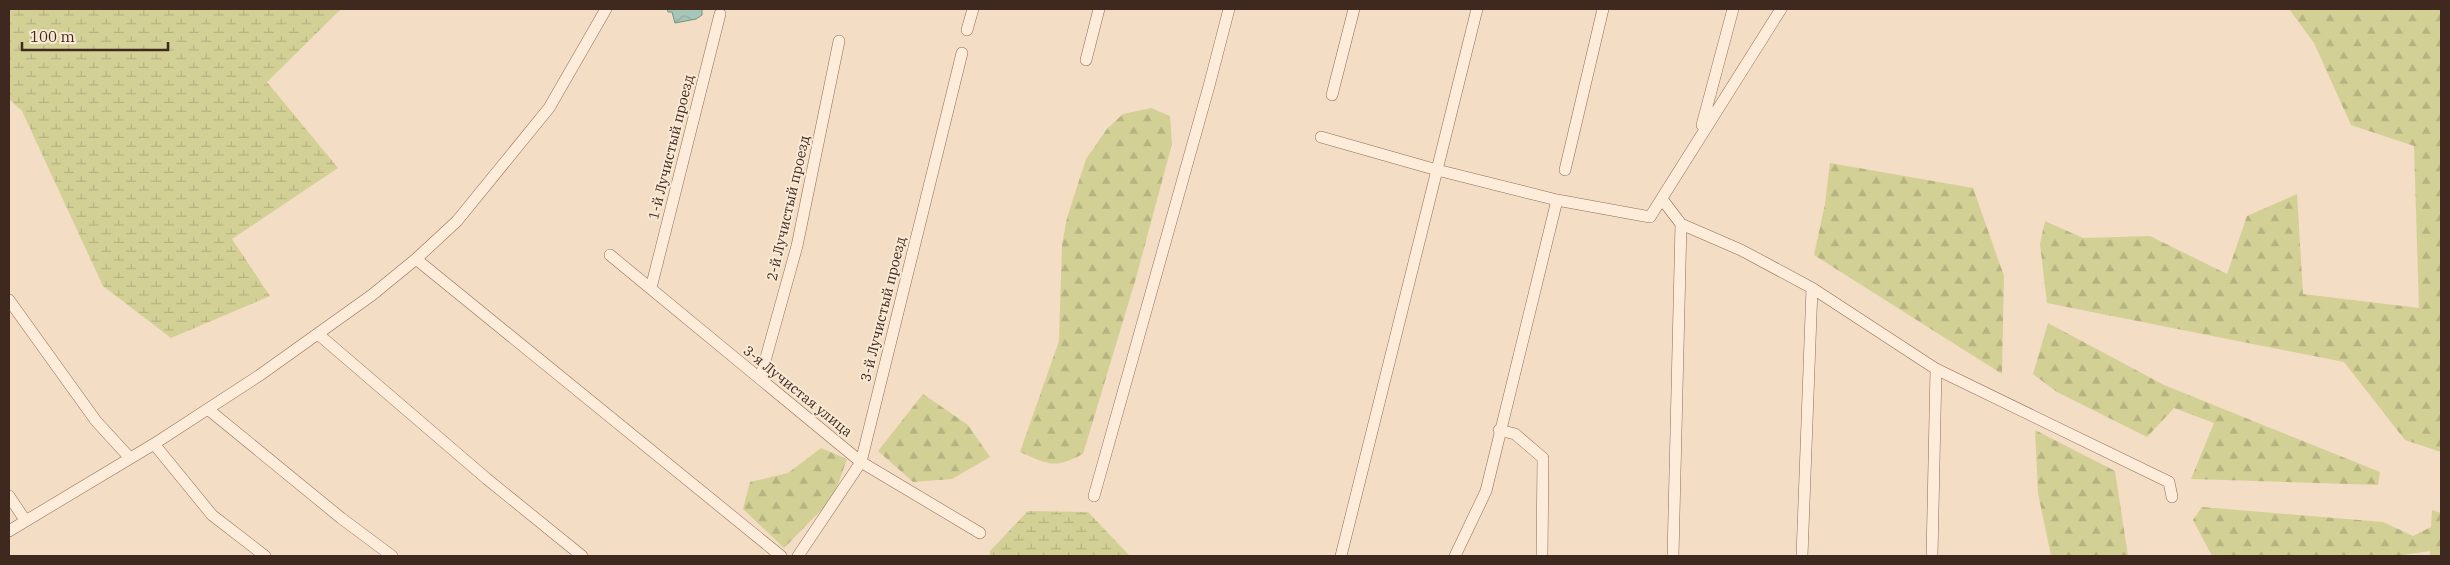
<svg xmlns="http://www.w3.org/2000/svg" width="2450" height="565" viewBox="0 0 2450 565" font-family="'IBM Plex Serif',serif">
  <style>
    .forest { fill: url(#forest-firs) }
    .wetland { fill: url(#wetland-marsh) }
    .water { fill: url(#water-waves); stroke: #6c9584 }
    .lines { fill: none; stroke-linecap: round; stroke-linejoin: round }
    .minor-casing { stroke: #906c58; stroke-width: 12 }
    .minor { stroke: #fcecd9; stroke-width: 11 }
    .labels { text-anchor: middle; stroke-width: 4; stroke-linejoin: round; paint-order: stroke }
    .street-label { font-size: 14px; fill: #3f281d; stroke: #f9e9d5 }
  </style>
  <defs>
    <pattern id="forest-firs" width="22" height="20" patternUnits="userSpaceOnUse" patternTransform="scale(1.25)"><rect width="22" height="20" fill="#d3d096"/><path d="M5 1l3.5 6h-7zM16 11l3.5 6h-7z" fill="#b6b381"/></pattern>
    <pattern id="wetland-marsh" width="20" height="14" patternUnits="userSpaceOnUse" patternTransform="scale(1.25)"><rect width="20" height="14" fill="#d3d096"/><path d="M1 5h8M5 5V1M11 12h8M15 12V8" fill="none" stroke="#b6b381"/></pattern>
    <pattern id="water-waves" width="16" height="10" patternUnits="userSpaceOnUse" patternTransform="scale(1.25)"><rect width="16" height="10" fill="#a6c6b7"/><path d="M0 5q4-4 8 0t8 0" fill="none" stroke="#90aa9d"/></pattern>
  </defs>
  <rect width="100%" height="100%" fill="#f3ddc4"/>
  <path class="forest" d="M 2289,9 L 2441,9 L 2441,452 L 2405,440 L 2344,362 L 2047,303 L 2040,244 L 2045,221 L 2083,238 L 2150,236 L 2227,274 L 2247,216 L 2297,194 L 2303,294 L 2419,308 L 2414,146 L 2351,125 L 2314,43 Z
    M 1151,108 L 1170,116 L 1172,144 L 1136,278 L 1083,454 C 1054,469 1049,465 1020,452 L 1059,341 L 1062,245 L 1067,218 L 1086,159 L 1107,129 L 1123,114 Z
    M 1830,163 L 1973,188 L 2004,276 L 2002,374 L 1814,255 L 1825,204 Z
    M 2048,323 L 2164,385 L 2380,472 L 2378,485 L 2191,479 L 2214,423 L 2174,408 L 2147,437 L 2057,392 L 2033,374 Z
    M 923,394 L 968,425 L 990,457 L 952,479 L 913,482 L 878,451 Z
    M 2035,430 L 2115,471 L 2128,556 L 2051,556 L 2038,493 Z
    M 821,448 L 847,459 L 833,498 L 784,548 L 743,509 L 750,482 L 788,473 Z
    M 2202,507 L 2383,522 L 2413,536 L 2431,527 L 2432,510 L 2441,513 L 2441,556 L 2430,556 L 2430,551 L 2396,556 L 2212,556 L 2193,520 Z"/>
  <path class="wetland" d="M 9,9 L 341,9 L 267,82 L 338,168 L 232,239 L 270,296 L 171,338 L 103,286 L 22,111 L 9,99 Z
    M 1028,511 L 1088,512 L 1130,556 L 990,556 L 990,551 Z"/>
  <path class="water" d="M 667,9 L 702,9 L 702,15 L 696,19 L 675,23 L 672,12 L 668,12 Z"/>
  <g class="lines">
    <g class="minor-casing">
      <path id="minor" d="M 967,30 L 973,9
        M 1086,60 L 1099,9
        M 1332,95 L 1354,9
        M 1702,125 L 1733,9
        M 1321,137 L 1437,170 L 1557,200 L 1650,217 L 1781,9
        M 1565,170 L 1603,9
        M 1662,199 L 1681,224 L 1741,250 L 1812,288 L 1936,369 L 2169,482 L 2172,497
        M 610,255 L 861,462 L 980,533
        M 416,259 L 781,556
        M 651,288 L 720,14
        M 9,300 L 96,421 L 130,458
        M 318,334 L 487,479 L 582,556
        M 760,379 L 797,246 L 839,41
        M 209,410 L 341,518 L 392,556
        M 1499,430 L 1515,434 L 1543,458 L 1542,556
        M 154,444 L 212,515 L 265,556
        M 9,496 L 25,520
        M 1094,496 L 1209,86 L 1229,9
        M 9,531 L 154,444 L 260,375 L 372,295 L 416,259 L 457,221 L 549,108 L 606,9
        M 798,556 L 861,462 L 962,53
        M 1341,556 L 1477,9
        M 1455,556 L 1486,491 L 1557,200
        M 1673,556 L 1681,224
        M 1802,556 L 1812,288
        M 1932,556 L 1936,369"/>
    </g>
    <use href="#minor" class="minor"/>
  </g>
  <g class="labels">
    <g class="street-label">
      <text transform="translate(671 147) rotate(-76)" y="5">1-й Лучистый проезд</text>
      <text transform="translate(788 208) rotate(-77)" y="5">2-й Лучистый проезд</text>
      <text transform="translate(883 309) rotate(-76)" y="5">3-й Лучистый проезд</text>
      <text transform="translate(798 391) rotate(39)" y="5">3-я Лучистая улица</text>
    </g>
  </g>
  <rect width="2450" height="565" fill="none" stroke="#3f281d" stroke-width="20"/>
  <path d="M22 42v8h146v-8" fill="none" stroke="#3f281d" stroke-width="2.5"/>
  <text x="30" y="42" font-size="15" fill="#3f281d" stroke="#f9e9d5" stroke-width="4" paint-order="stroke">100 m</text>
</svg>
